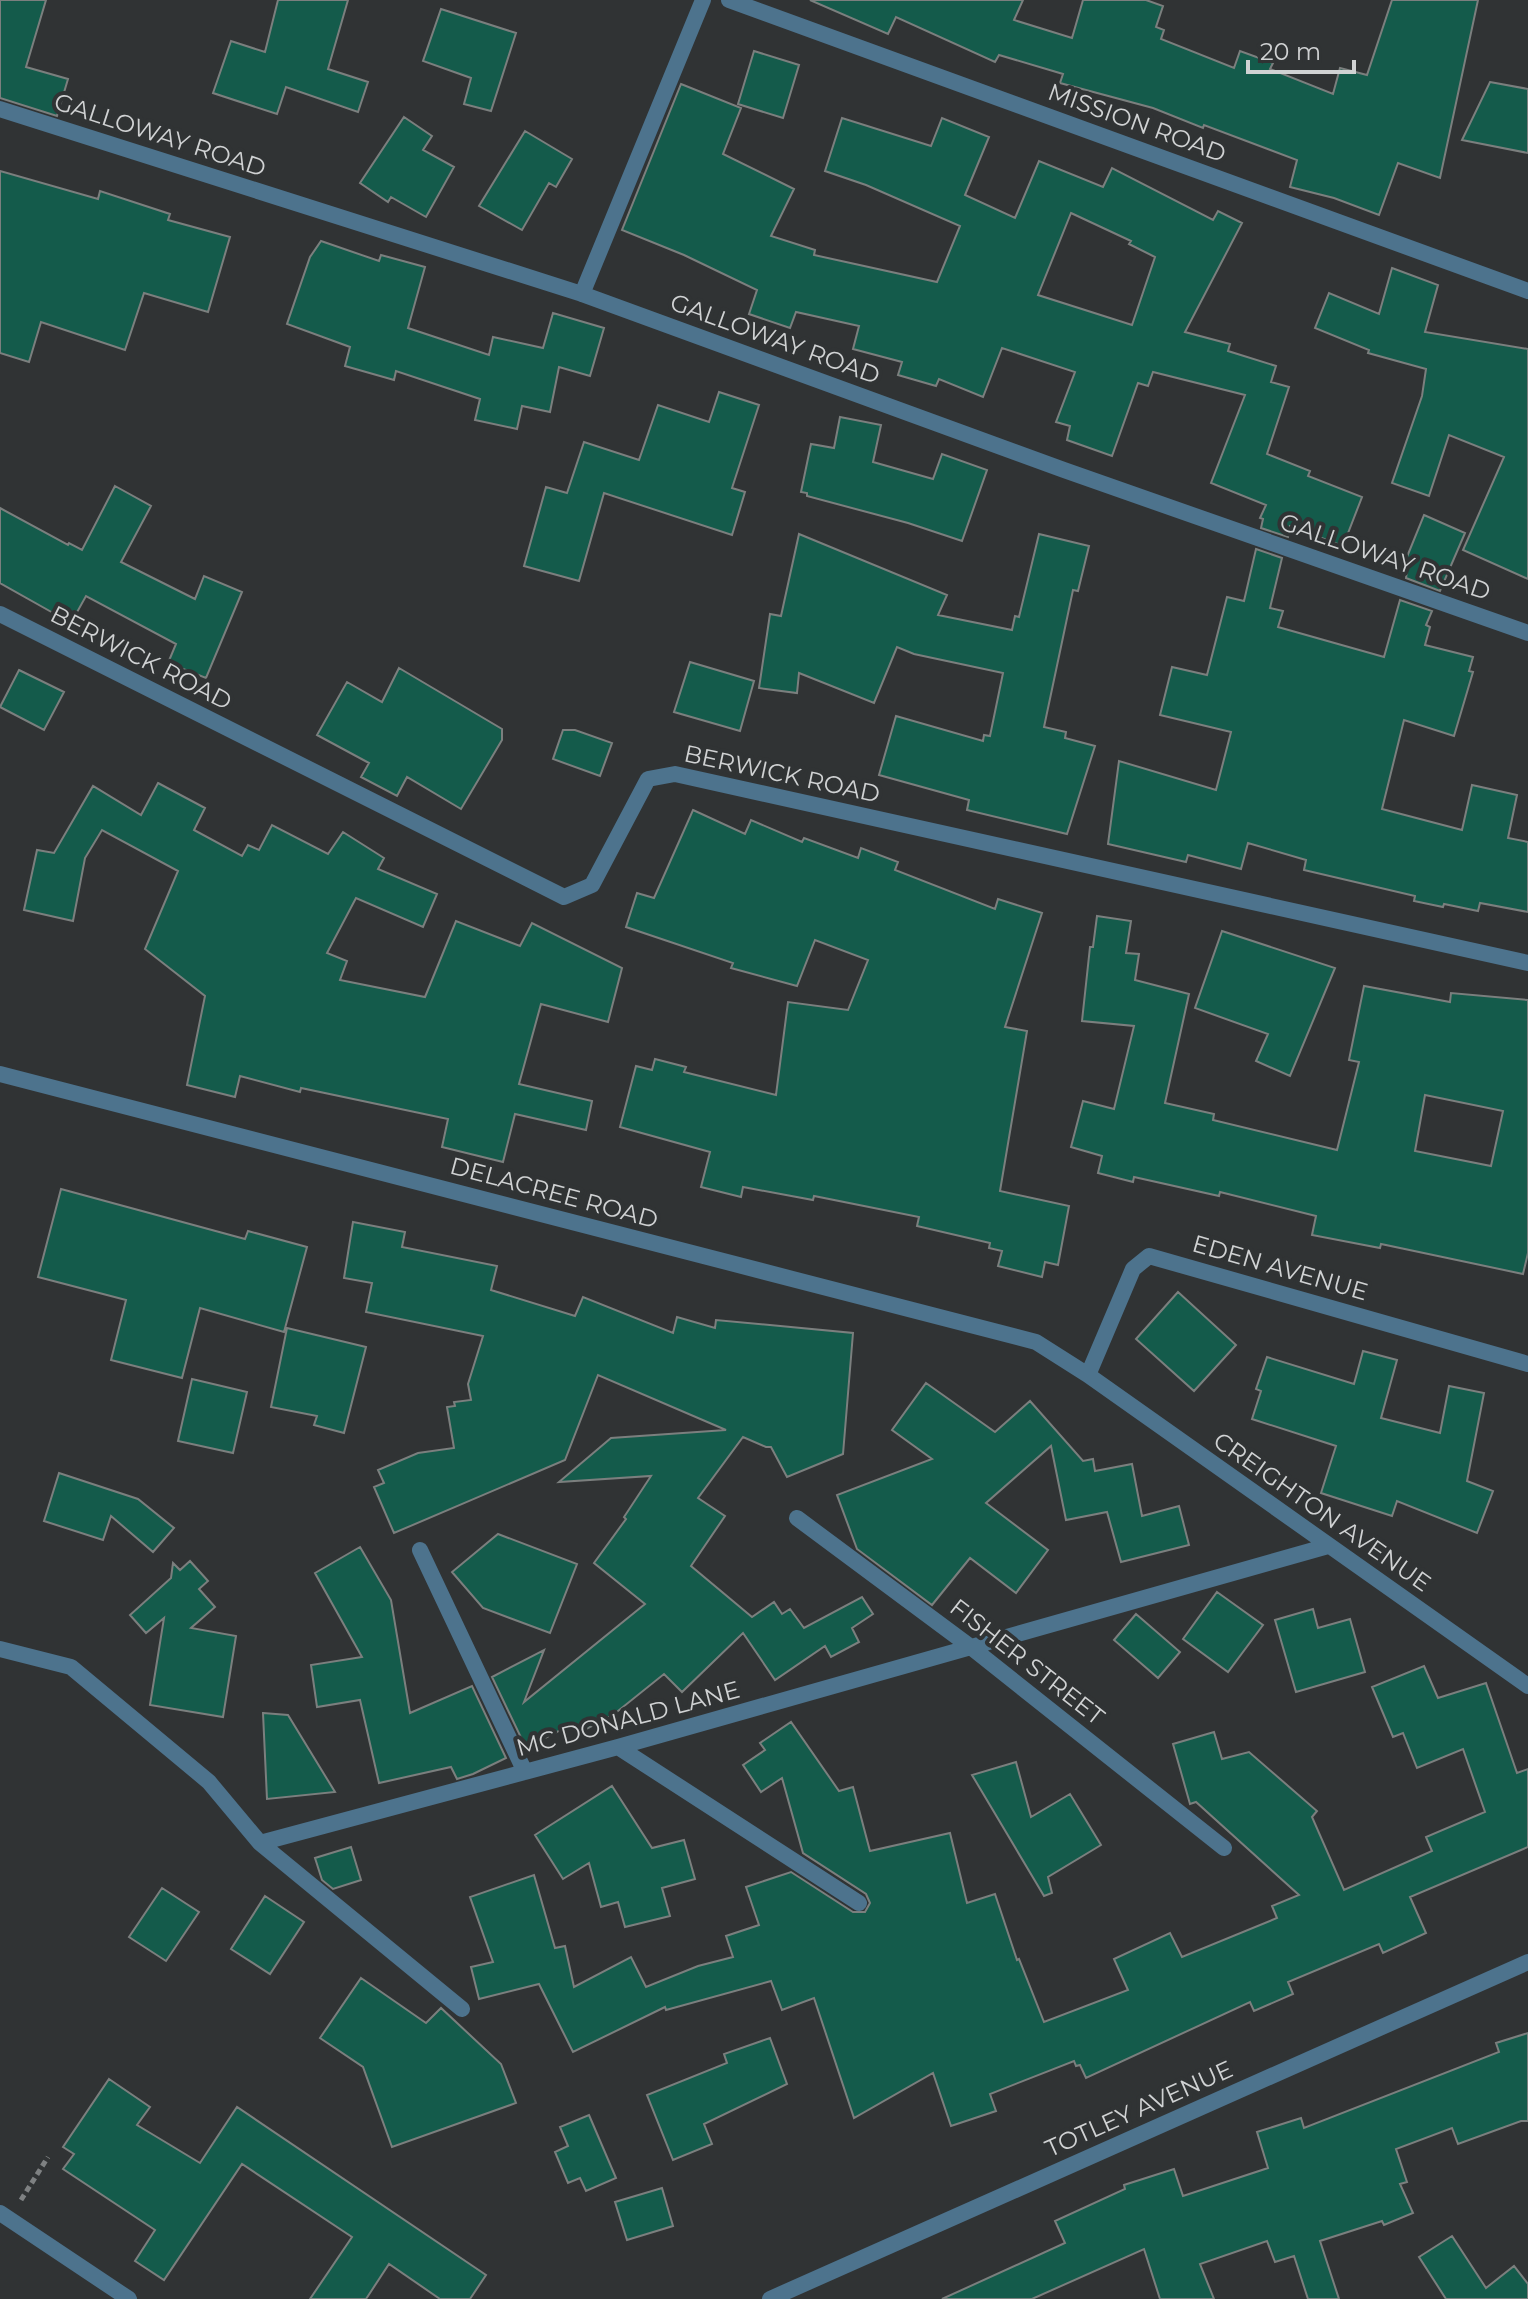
<svg xmlns="http://www.w3.org/2000/svg" width="1528" height="2299" viewBox="0 0 1528 2299" font-family="Montserrat,sans-serif">
  <style>
    .building { fill: #145b4b; stroke: #7b7f7e; stroke-width: 2; fill-rule: evenodd }
    .lines { fill: none; stroke-linecap: round; stroke-linejoin: round }
    .path { stroke: #7e8182; stroke-width: 5; stroke-dasharray: 6 4; stroke-linecap: butt }
    .minor { stroke: #4d738d; stroke-width: 16 }
    .labels { text-anchor: middle; stroke-width: 8; stroke-linejoin: round; paint-order: stroke }
    .street-label { font-size: 24px; fill: #d0d2d3; stroke: #303334 }
  </style>
  <rect width="100%" height="100%" fill="#303334"/>
  <path class="building" d="M 0,0 L 46,0 L 26,67 L 68,79 L 57,116 L 0,98 Z
    M 278,0 L 348,0 L 328,69 L 368,82 L 358,112 L 286,87 L 277,114 L 213,93 L 231,41 L 265,52 Z
    M 810,0 L 1023,0 L 1014,20 L 1072,38 L 1083,0 L 1146,0 L 1163,6 L 1156,27 L 1164,30 L 1161,39 L 1234,68 L 1240,51 L 1273,63 L 1270,69 L 1333,94 L 1340,68 L 1367,75 L 1392,0 L 1478,0 L 1440,178 L 1398,163 L 1379,215 L 1334,198 L 1290,187 L 1297,160 L 1204,125 L 1203,128 L 1153,108 L 1060,83 L 1063,74 L 999,55 L 995,62 L 896,17 L 888,34 Z
    M 441,9 L 516,33 L 491,111 L 464,104 L 471,78 L 423,61 Z
    M 754,51 L 799,65 L 783,118 L 738,104 Z
    M 1490,82 L 1528,89 L 1528,153 L 1462,140 Z
    M 681,84 L 741,108 L 723,154 L 794,189 L 771,236 L 815,250 L 814,255 L 937,282 L 960,226 L 866,185 L 825,171 L 842,118 L 931,146 L 942,118 L 989,137 L 965,195 L 1015,218 L 1039,161 L 1103,187 L 1112,168 L 1213,220 L 1218,211 L 1242,223 L 1185,332 L 1230,344 L 1228,351 L 1276,366 L 1271,382 L 1289,387 L 1267,454 L 1310,471 L 1308,476 L 1362,497 L 1343,546 L 1290,526 L 1288,537 L 1261,528 L 1263,519 L 1260,518 L 1266,505 L 1211,483 L 1245,395 L 1153,372 L 1148,386 L 1138,383 L 1112,456 L 1067,440 L 1070,426 L 1056,422 L 1075,372 L 1002,348 L 983,397 L 939,379 L 936,386 L 898,375 L 902,362 L 853,349 L 859,326 L 796,312 L 790,328 L 749,314 L 757,290 L 684,255 L 622,230 ZM 1071,213 L 1131,241 L 1129,244 L 1155,257 L 1132,325 L 1038,295 Z
    M 404,117 L 432,136 L 423,150 L 454,167 L 426,217 L 391,197 L 388,202 L 360,183 Z
    M 525,131 L 572,159 L 556,187 L 549,183 L 522,230 L 479,206 Z
    M 0,171 L 98,199 L 100,191 L 170,214 L 168,220 L 230,237 L 208,312 L 144,293 L 125,350 L 41,322 L 29,362 L 0,353 Z
    M 321,241 L 379,261 L 381,255 L 425,267 L 408,328 L 489,355 L 493,337 L 543,348 L 553,313 L 604,328 L 590,376 L 559,367 L 550,412 L 522,406 L 517,429 L 475,420 L 480,399 L 396,371 L 394,380 L 345,366 L 350,347 L 287,324 L 310,257 Z
    M 1392,268 L 1438,285 L 1425,332 L 1528,349 L 1528,579 L 1463,550 L 1504,457 L 1449,435 L 1429,496 L 1392,483 L 1422,396 L 1426,369 L 1368,353 L 1369,350 L 1315,328 L 1329,293 L 1379,314 Z
    M 719,392 L 759,405 L 732,488 L 745,492 L 732,535 L 604,493 L 579,581 L 524,566 L 546,487 L 567,493 L 584,442 L 639,460 L 658,405 L 709,422 Z
    M 840,417 L 881,425 L 873,462 L 933,479 L 942,454 L 987,470 L 962,541 L 908,523 L 807,496 L 807,493 L 801,492 L 811,444 L 834,448 Z
    M 115,486 L 151,506 L 121,562 L 195,599 L 204,576 L 242,592 L 206,678 L 168,663 L 176,644 L 86,596 L 71,623 L 0,583 L 0,508 L 68,545 L 69,543 L 82,550 Z
    M 1424,515 L 1465,533 L 1440,591 L 1406,578 L 1407,571 L 1402,569 Z
    M 799,534 L 947,595 L 938,615 L 1012,630 L 1015,616 L 1019,617 L 1039,534 L 1089,546 L 1078,591 L 1073,590 L 1044,727 L 1066,732 L 1065,738 L 1095,746 L 1067,834 L 967,810 L 969,800 L 879,775 L 896,716 L 983,741 L 984,735 L 990,736 L 1003,673 L 914,654 L 897,647 L 874,703 L 799,673 L 797,693 L 759,688 L 770,614 L 781,616 Z
    M 1256,549 L 1282,558 L 1270,608 L 1283,611 L 1278,627 L 1384,657 L 1400,600 L 1432,611 L 1426,625 L 1430,627 L 1425,645 L 1473,657 L 1469,671 L 1473,672 L 1454,736 L 1404,720 L 1382,809 L 1462,830 L 1472,785 L 1517,795 L 1508,838 L 1528,842 L 1528,912 L 1480,903 L 1478,911 L 1444,904 L 1443,907 L 1414,901 L 1415,896 L 1304,870 L 1306,860 L 1248,843 L 1241,869 L 1188,855 L 1186,862 L 1108,844 L 1119,761 L 1216,790 L 1231,732 L 1160,715 L 1172,667 L 1207,675 L 1227,597 L 1244,601 Z
    M 690,662 L 754,681 L 740,731 L 674,712 Z
    M 399,668 L 502,729 L 502,740 L 461,809 L 407,777 L 397,796 L 361,777 L 369,763 L 317,735 L 347,682 L 382,702 Z
    M 19,670 L 64,692 L 44,730 L 0,707 Z
    M 563,730 L 575,730 L 612,743 L 600,776 L 553,759 Z
    M 158,783 L 205,808 L 194,830 L 242,856 L 248,845 L 259,850 L 272,825 L 328,854 L 343,832 L 384,858 L 378,869 L 437,894 L 423,927 L 356,898 L 327,953 L 347,961 L 340,980 L 425,997 L 456,921 L 520,946 L 532,923 L 622,968 L 608,1022 L 541,1004 L 519,1084 L 592,1101 L 586,1130 L 515,1114 L 503,1162 L 442,1147 L 448,1119 L 301,1088 L 300,1092 L 240,1076 L 235,1097 L 187,1085 L 205,996 L 145,949 L 178,871 L 102,830 L 85,858 L 73,921 L 24,910 L 37,850 L 54,853 L 93,786 L 141,815 Z
    M 693,810 L 745,834 L 751,820 L 802,842 L 804,838 L 858,858 L 861,848 L 898,862 L 895,870 L 995,909 L 998,899 L 1042,913 L 1005,1027 L 1027,1031 L 1000,1191 L 1069,1206 L 1058,1265 L 1045,1262 L 1042,1277 L 998,1266 L 1002,1251 L 989,1248 L 990,1243 L 917,1226 L 919,1217 L 814,1196 L 813,1200 L 743,1187 L 741,1197 L 701,1187 L 710,1152 L 620,1127 L 636,1066 L 652,1070 L 655,1059 L 686,1067 L 684,1072 L 776,1095 L 788,1002 L 848,1010 L 868,960 L 815,940 L 797,986 L 731,968 L 733,963 L 626,927 L 637,893 L 654,898 Z
    M 1097,916 L 1131,921 L 1126,953 L 1139,954 L 1135,980 L 1189,994 L 1165,1103 L 1214,1114 L 1213,1120 L 1337,1150 L 1359,1062 L 1349,1060 L 1364,986 L 1450,1002 L 1451,993 L 1528,1000 L 1528,1253 L 1523,1274 L 1381,1244 L 1380,1248 L 1312,1235 L 1316,1216 L 1220,1192 L 1219,1196 L 1134,1177 L 1133,1182 L 1098,1173 L 1102,1156 L 1071,1147 L 1083,1101 L 1114,1109 L 1134,1026 L 1082,1021 L 1090,947 L 1093,947 ZM 1425,1095 L 1503,1111 L 1491,1166 L 1415,1151 Z
    M 1222,931 L 1335,968 L 1290,1076 L 1256,1061 L 1268,1034 L 1195,1008 Z
    M 61,1189 L 245,1239 L 248,1231 L 307,1247 L 284,1332 L 200,1308 L 182,1378 L 111,1360 L 126,1300 L 38,1277 Z
    M 353,1222 L 405,1232 L 402,1247 L 497,1266 L 491,1290 L 575,1316 L 583,1297 L 673,1333 L 677,1317 L 715,1328 L 716,1320 L 853,1333 L 843,1454 L 787,1477 L 771,1447 L 766,1447 L 743,1437 L 698,1498 L 725,1516 L 691,1566 L 752,1617 L 774,1602 L 782,1614 L 790,1609 L 804,1628 L 862,1597 L 873,1614 L 852,1628 L 859,1642 L 831,1657 L 825,1646 L 775,1680 L 743,1633 L 682,1692 L 664,1674 L 613,1715 L 577,1734 L 572,1724 L 526,1748 L 492,1677 L 544,1650 L 524,1702 L 645,1604 L 594,1563 L 626,1519 L 624,1517 L 651,1476 L 559,1482 L 611,1438 L 726,1430 L 598,1375 L 565,1460 L 394,1533 L 374,1487 L 384,1483 L 378,1470 L 418,1453 L 454,1448 L 447,1407 L 455,1406 L 454,1402 L 471,1400 L 468,1384 L 483,1336 L 366,1312 L 372,1283 L 344,1278 Z
    M 1178,1292 L 1236,1345 L 1194,1391 L 1136,1339 Z
    M 287,1328 L 366,1347 L 344,1433 L 314,1425 L 317,1416 L 271,1407 Z
    M 1363,1351 L 1397,1360 L 1381,1418 L 1440,1433 L 1449,1386 L 1484,1393 L 1467,1481 L 1493,1491 L 1477,1533 L 1397,1501 L 1392,1516 L 1321,1493 L 1336,1446 L 1252,1419 L 1261,1391 L 1256,1389 L 1267,1357 L 1354,1384 Z
    M 192,1379 L 247,1392 L 233,1453 L 178,1441 Z
    M 926,1383 L 995,1432 L 1030,1401 L 1083,1461 L 1093,1459 L 1095,1471 L 1132,1464 L 1142,1516 L 1179,1506 L 1189,1545 L 1121,1562 L 1107,1512 L 1066,1520 L 1051,1446 L 986,1503 L 1048,1550 L 1016,1593 L 970,1558 L 932,1605 L 857,1549 L 837,1495 L 932,1459 L 892,1430 Z
    M 59,1473 L 138,1499 L 174,1528 L 153,1552 L 111,1516 L 103,1540 L 44,1521 Z
    M 498,1534 L 577,1564 L 550,1633 L 483,1608 L 452,1572 Z
    M 360,1547 L 391,1600 L 410,1713 L 472,1686 L 506,1758 L 473,1774 L 457,1779 L 451,1767 L 379,1783 L 360,1700 L 317,1707 L 311,1665 L 362,1657 L 315,1573 Z
    M 190,1561 L 208,1581 L 199,1589 L 215,1607 L 191,1628 L 236,1636 L 223,1717 L 150,1705 L 164,1618 L 146,1633 L 130,1615 L 171,1578 L 173,1563 L 180,1570 Z
    M 1217,1592 L 1263,1625 L 1228,1672 L 1183,1639 Z
    M 1313,1609 L 1318,1628 L 1350,1619 L 1365,1672 L 1296,1692 L 1275,1620 Z
    M 1136,1614 L 1180,1652 L 1158,1678 L 1114,1640 Z
    M 1424,1666 L 1438,1698 L 1486,1683 L 1517,1773 L 1528,1769 L 1528,1847 L 1410,1897 L 1426,1933 L 1383,1953 L 1379,1944 L 1288,1982 L 1293,1994 L 1254,2011 L 1250,2002 L 1086,2078 L 1080,2065 L 1076,2066 L 1074,2061 L 990,2094 L 996,2111 L 951,2126 L 933,2073 L 854,2118 L 814,1998 L 782,2010 L 771,1981 L 666,2010 L 665,2007 L 573,2052 L 539,1984 L 479,1999 L 471,1967 L 493,1962 L 470,1897 L 534,1875 L 555,1948 L 565,1946 L 574,1987 L 631,1957 L 646,1987 L 698,1966 L 733,1957 L 726,1936 L 759,1925 L 746,1887 L 791,1872 L 853,1912 L 865,1912 L 870,1903 L 866,1894 L 803,1853 L 782,1778 L 761,1792 L 743,1765 L 765,1750 L 760,1743 L 791,1722 L 839,1791 L 853,1787 L 870,1851 L 950,1833 L 967,1903 L 995,1894 L 1017,1960 L 1019,1959 L 1044,2022 L 1128,1990 L 1114,1959 L 1170,1933 L 1182,1957 L 1277,1918 L 1272,1906 L 1299,1895 L 1196,1802 L 1190,1804 L 1173,1744 L 1214,1732 L 1222,1759 L 1249,1752 L 1317,1811 L 1312,1817 L 1344,1890 L 1432,1851 L 1426,1837 L 1485,1812 L 1463,1749 L 1417,1768 L 1403,1733 L 1393,1737 L 1372,1687 Z
    M 263,1713 L 288,1715 L 335,1792 L 267,1799 Z
    M 1016,1762 L 1031,1817 L 1070,1794 L 1101,1845 L 1048,1877 L 1052,1893 L 1044,1896 L 972,1775 Z
    M 612,1786 L 652,1848 L 684,1840 L 695,1879 L 662,1888 L 670,1916 L 625,1927 L 618,1902 L 601,1907 L 589,1863 L 563,1879 L 535,1835 Z
    M 351,1847 L 361,1880 L 333,1889 L 322,1880 L 315,1858 Z
    M 162,1888 L 199,1912 L 166,1961 L 129,1937 Z
    M 265,1896 L 304,1922 L 270,1974 L 231,1949 Z
    M 361,1978 L 426,2023 L 441,2008 L 501,2064 L 516,2103 L 392,2147 L 363,2067 L 320,2038 Z
    M 1528,2033 L 1528,2121 L 1521,2121 L 1458,2144 L 1452,2128 L 1396,2149 L 1407,2182 L 1400,2184 L 1413,2213 L 1384,2225 L 1382,2221 L 1320,2241 L 1339,2299 L 1308,2299 L 1294,2256 L 1275,2262 L 1267,2241 L 1200,2264 L 1214,2299 L 1160,2299 L 1144,2249 L 1032,2299 L 942,2299 L 1065,2243 L 1055,2221 L 1125,2189 L 1124,2185 L 1174,2169 L 1183,2196 L 1268,2168 L 1257,2132 L 1301,2118 L 1304,2128 L 1499,2052 L 1496,2043 Z
    M 770,2038 L 787,2084 L 704,2124 L 712,2144 L 673,2160 L 647,2095 L 727,2063 L 724,2054 Z
    M 109,2079 L 150,2107 L 137,2125 L 200,2163 L 237,2107 L 486,2275 L 470,2299 L 440,2299 L 389,2264 L 366,2299 L 310,2299 L 352,2237 L 242,2164 L 164,2280 L 135,2261 L 155,2230 L 63,2169 L 74,2154 L 63,2147 Z
    M 589,2115 L 616,2178 L 586,2191 L 580,2178 L 568,2183 L 555,2152 L 568,2146 L 560,2127 Z
    M 662,2188 L 673,2226 L 627,2240 L 615,2202 Z
    M 1452,2236 L 1486,2288 L 1514,2266 L 1528,2284 L 1528,2299 L 1446,2299 L 1419,2257 Z"/>
  <g class="lines">
    <path class="path" d="M 21,2200 L 48,2157"/>
    <path class="minor" d="M 729,0 L 1528,291
      M 0,109 L 582,294 L 1064,470 L 1528,633
      M 582,294 L 703,0
      M 0,614 L 564,897 L 592,885 L 648,779 L 675,774 L 1528,963
      M 0,1074 L 1036,1342 L 1088,1375 L 1528,1686
      M 1088,1375 L 1133,1269 L 1149,1256 L 1528,1364
      M 797,1518 L 972,1648 L 1224,1848
      M 420,1550 L 525,1772
      M 0,1649 L 71,1667 L 209,1782 L 260,1843 L 618,1747 L 1328,1546
      M 618,1747 L 859,1903
      M 260,1843 L 462,2009
      M 0,2213 L 129,2299
      M 770,2299 L 1528,1962"/>
  </g>
  <g class="labels">
    <g class="street-label">
      <text transform="translate(1137 123) rotate(20)" y="8">MISSION ROAD</text>
      <text transform="translate(160 135) rotate(18)" y="8">GALLOWAY ROAD</text>
      <text transform="translate(775 339) rotate(20)" y="8">GALLOWAY ROAD</text>
      <text transform="translate(1385 557) rotate(19)" y="8">GALLOWAY ROAD</text>
      <text transform="translate(141 658) rotate(27)" y="8">BERWICK ROAD</text>
      <text transform="translate(782 774) rotate(12)" y="8">BERWICK ROAD</text>
      <text transform="translate(554 1193) rotate(15)" y="8">DELACREE ROAD</text>
      <text transform="translate(1280 1268) rotate(16)" y="8">EDEN AVENUE</text>
      <text transform="translate(1322 1512) rotate(35)" y="8">CREIGHTON AVENUE</text>
      <text transform="translate(1027 1662) rotate(38)" y="8">FISHER STREET</text>
      <text transform="translate(628 1719) rotate(-15)" y="8">MC DONALD LANE</text>
      <text transform="translate(1139 2109) rotate(-24)" y="8">TOTLEY AVENUE</text>
    </g>
  </g>
  <path d="M1248 60v12h106v-12" fill="none" stroke="#d0d2d3" stroke-width="4"/>
  <text x="1260" y="60" font-size="24" fill="#d0d2d3" stroke="#303334" stroke-width="6" paint-order="stroke">20 m</text>
</svg>
